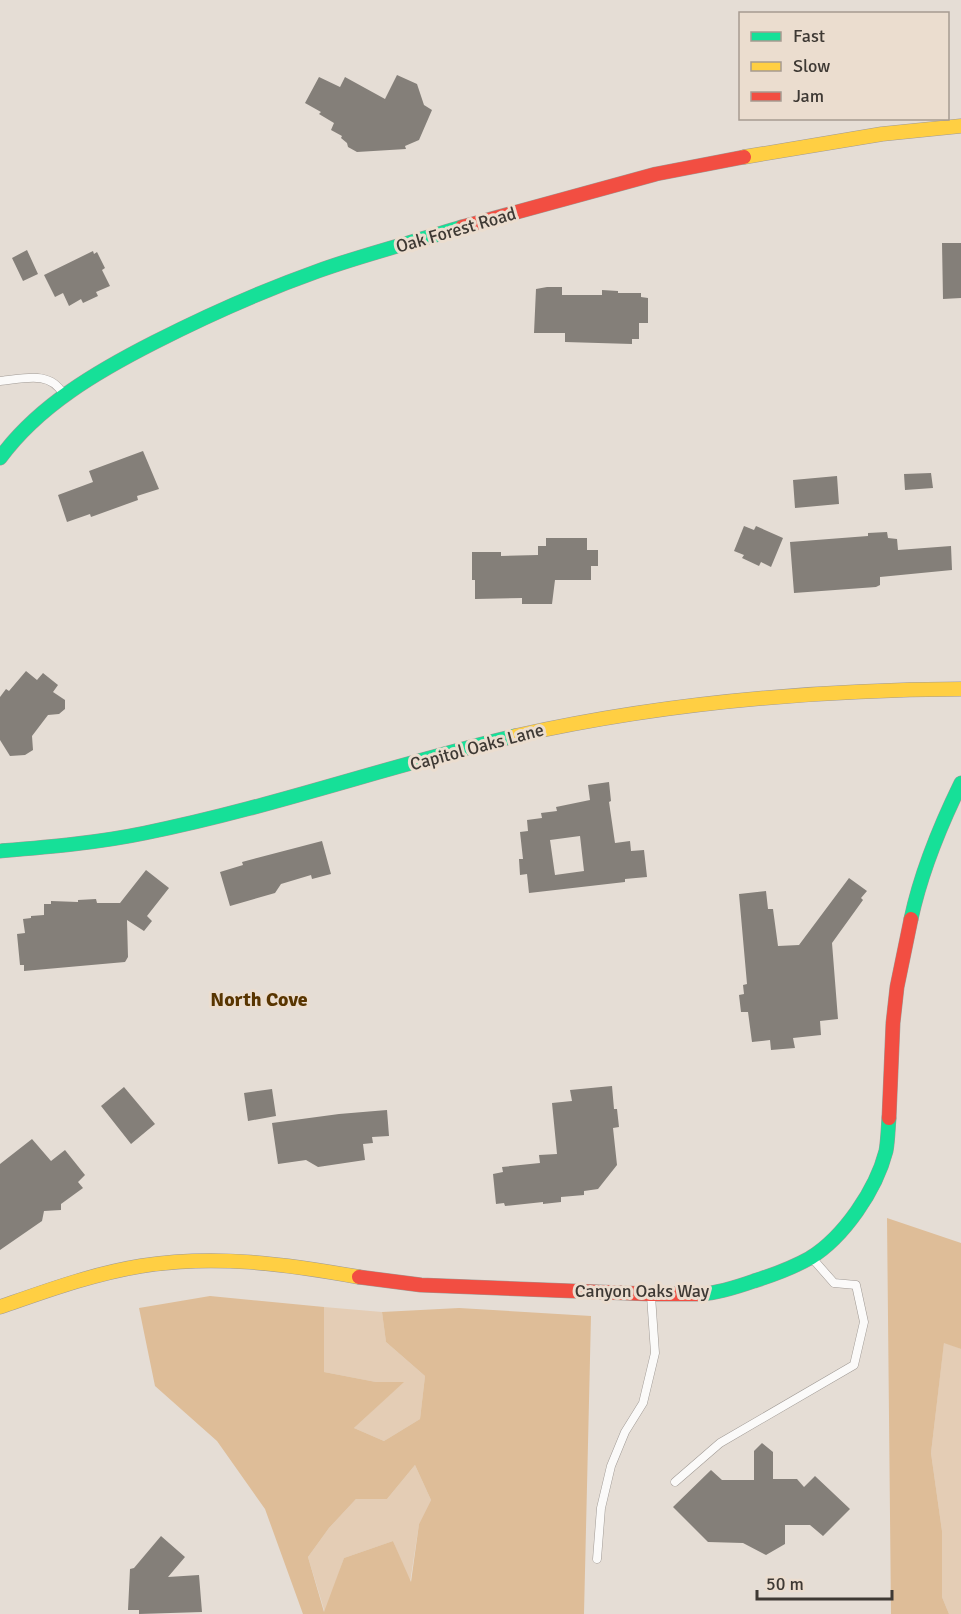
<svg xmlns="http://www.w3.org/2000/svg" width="961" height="1614" viewBox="0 0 961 1614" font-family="Signika,sans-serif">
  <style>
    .green { fill: #e4cdb5 }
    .forest { fill: #debd98; fill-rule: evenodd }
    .building { fill: #847f79; fill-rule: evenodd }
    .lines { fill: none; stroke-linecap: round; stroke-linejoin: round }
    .lane-casing { stroke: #a09a95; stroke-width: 9 }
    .fast-casing { stroke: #a09a95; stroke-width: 15 }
    .slow-casing { stroke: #a09a95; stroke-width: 15 }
    .jam-casing { stroke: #a09a95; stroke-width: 15 }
    .lane { stroke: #fbfaf9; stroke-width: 8 }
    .fast { stroke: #16e098; stroke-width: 14 }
    .slow { stroke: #ffcf43; stroke-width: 14 }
    .jam { stroke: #f24e42; stroke-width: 14 }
    .labels { text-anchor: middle; stroke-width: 6; stroke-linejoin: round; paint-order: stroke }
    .street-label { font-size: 18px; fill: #3e3934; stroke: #ebddcf }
    .neighbourhood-label { font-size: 20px; font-weight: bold; fill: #593500; stroke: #ebddcf }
  </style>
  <rect width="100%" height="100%" fill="#e5ddd5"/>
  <path class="green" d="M 324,1307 L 382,1312 L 386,1342 L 425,1376 L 420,1419 L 384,1441 L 354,1428 L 403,1382 L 376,1382 L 324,1372 Z
    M 944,1342 L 961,1349 L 961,1614 L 949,1614 L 942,1597 L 942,1531 L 931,1453 Z
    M 415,1465 L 431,1500 L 419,1524 L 410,1583 L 393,1541 L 344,1558 L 325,1613 L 308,1557 L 329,1528 L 356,1499 L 387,1499 Z"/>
  <path class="forest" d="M 887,1218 L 961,1243 L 961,1349 L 944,1343 L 931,1453 L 942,1531 L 942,1597 L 949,1614 L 891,1614 Z
    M 210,1296 L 324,1307 L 324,1372 L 376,1382 L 404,1382 L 354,1428 L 384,1441 L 420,1419 L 425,1376 L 386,1342 L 382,1312 L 459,1308 L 591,1316 L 584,1614 L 303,1614 L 265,1509 L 217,1441 L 155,1386 L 139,1308 ZM 415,1465 L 431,1500 L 419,1524 L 411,1582 L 393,1541 L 344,1558 L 324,1612 L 308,1557 L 329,1528 L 356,1499 L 387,1499 Z"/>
  <path class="building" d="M 397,75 L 417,84 L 424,105 L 432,110 L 419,140 L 405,146 L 406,149 L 357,152 L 348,147 L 347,143 L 341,138 L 342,136 L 331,130 L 334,123 L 319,114 L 321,112 L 305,103 L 319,77 L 340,87 L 345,77 L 385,99 Z
    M 942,243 L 961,243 L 961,298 L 943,299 Z
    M 27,250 L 38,274 L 23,281 L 12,258 Z
    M 93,251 L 94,254 L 97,252 L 105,268 L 102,270 L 110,286 L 96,292 L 98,296 L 83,303 L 81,299 L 69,306 L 63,293 L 55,297 L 44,275 Z
    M 547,287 L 562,287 L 562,295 L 602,295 L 602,290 L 618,291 L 618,293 L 641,293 L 641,297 L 648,298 L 648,323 L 639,323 L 639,339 L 632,339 L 632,344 L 565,342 L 565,333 L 534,333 L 536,289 Z
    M 143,451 L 159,489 L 137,496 L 138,500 L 91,517 L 90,514 L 67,522 L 58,495 L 93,482 L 89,471 Z
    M 931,473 L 933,488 L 905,490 L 904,474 Z
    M 837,476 L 839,504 L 795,508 L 793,480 Z
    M 744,526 L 754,530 L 756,526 L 783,538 L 771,567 L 761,562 L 759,566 L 742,558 L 744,555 L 734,551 Z
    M 887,532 L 888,538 L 897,539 L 898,550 L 951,546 L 952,570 L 880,577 L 880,585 L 876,587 L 794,593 L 790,542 L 868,536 L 868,533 Z
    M 546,538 L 587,538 L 587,550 L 598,550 L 598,566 L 591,566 L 591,580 L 555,580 L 552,604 L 522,604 L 522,598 L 475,599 L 475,580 L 472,580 L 472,552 L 501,552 L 501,556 L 538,555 L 538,546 L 546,546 Z
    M 26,671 L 37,680 L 43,673 L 58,685 L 53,692 L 65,700 L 65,709 L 59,714 L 48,715 L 32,736 L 33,750 L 25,755 L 10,756 L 0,740 L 0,697 L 6,689 L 9,691 Z
    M 609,782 L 611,801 L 609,802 L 615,843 L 630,841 L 631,851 L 644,850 L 647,877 L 625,879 L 625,882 L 529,893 L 527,874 L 520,875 L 519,859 L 523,859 L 520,832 L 528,831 L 527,820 L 542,818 L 541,813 L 557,811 L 556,807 L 590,800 L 588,785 ZM 580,836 L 584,871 L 555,875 L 550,840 Z
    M 322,841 L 331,874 L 312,879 L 311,875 L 281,884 L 275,893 L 230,906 L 220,872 L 243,865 L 242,862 Z
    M 146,870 L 169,888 L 147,916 L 152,921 L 144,931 L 127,920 L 128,957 L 125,962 L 24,971 L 24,965 L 20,965 L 17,934 L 25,933 L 23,919 L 31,918 L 31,916 L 44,915 L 44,904 L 51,904 L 51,901 L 78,902 L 78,900 L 96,899 L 97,903 L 120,903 Z
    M 849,878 L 867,891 L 861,898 L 863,900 L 832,943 L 838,1019 L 820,1021 L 821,1035 L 793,1038 L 795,1048 L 771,1050 L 770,1040 L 752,1042 L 748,1012 L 741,1012 L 739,995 L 744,994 L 743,985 L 747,984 L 739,894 L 766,891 L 768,909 L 773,909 L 778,946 L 799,945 Z
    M 612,1086 L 614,1109 L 617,1109 L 619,1127 L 613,1128 L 617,1165 L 598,1189 L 584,1191 L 584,1195 L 561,1197 L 561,1202 L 543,1204 L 543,1202 L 505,1206 L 504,1203 L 496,1204 L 493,1174 L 503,1172 L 502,1167 L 540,1163 L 539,1155 L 557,1154 L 552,1103 L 572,1101 L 570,1090 Z
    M 124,1087 L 155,1124 L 131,1144 L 101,1106 Z
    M 272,1089 L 276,1116 L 248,1121 L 244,1093 Z
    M 387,1110 L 389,1136 L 372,1137 L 373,1143 L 363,1144 L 365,1160 L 318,1167 L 306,1160 L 278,1164 L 272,1123 L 339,1114 Z
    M 32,1139 L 51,1161 L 65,1150 L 85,1175 L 78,1182 L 83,1188 L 61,1204 L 61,1210 L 44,1211 L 42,1221 L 0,1250 L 0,1164 Z
    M 762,1443 L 773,1452 L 773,1479 L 797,1479 L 804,1487 L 815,1476 L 850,1509 L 823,1536 L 810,1525 L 785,1525 L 785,1544 L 766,1555 L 743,1543 L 708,1542 L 673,1507 L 711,1470 L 722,1480 L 754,1480 L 754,1451 Z
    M 161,1536 L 185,1557 L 168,1577 L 199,1575 L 202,1612 L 139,1614 L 139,1610 L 128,1610 L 130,1569 L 134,1568 Z"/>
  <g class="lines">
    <g class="lane-casing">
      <path id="lane" d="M 0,381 C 23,379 50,370 63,394
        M 675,1482 L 720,1443 L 854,1365 L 864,1322 L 856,1285 L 834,1283 L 812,1258
        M 597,1559 L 601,1508 L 611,1466 L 625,1432 L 643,1403 L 655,1353 L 651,1296"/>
    </g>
    <g class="fast-casing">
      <path id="fast" d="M 0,458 C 39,405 98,371 155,342 C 208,315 262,291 318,271 C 365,254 414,242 462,227
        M 0,851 C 48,847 97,843 145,833 C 270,808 390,765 515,736
        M 911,919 C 921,872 940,826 961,783
        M 701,1294 C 719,1293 737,1287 754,1281 C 773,1275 792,1268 810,1258 C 844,1237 876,1190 886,1151 C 888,1140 888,1129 889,1118"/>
    </g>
    <g class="slow-casing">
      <path id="slow" d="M 744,157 L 882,134 L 961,126
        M 515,736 C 661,703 811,690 961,689
        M 0,1307 C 46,1291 92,1274 141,1266 C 215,1254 286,1264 359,1277"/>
    </g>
    <g class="jam-casing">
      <path id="jam" d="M 462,227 L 656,174 L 744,157
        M 889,1118 L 893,1023 L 897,987 L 911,919
        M 359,1277 L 421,1285 L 651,1294 L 701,1294"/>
    </g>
    <use href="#lane" class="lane"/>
    <use href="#fast" class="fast"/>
    <use href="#slow" class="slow"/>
    <use href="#jam" class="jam"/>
  </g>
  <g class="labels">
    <g class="street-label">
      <text transform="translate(456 230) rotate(-16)" y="6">Oak Forest Road</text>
      <text transform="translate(477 747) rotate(-15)" y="6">Capitol Oaks Lane</text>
      <text x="642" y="1297">Canyon Oaks Way</text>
    </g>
    <g class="neighbourhood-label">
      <text x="259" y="1006">North Cove</text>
    </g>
  </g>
  <rect x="739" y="12" width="210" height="108" fill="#ebddcf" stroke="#a69b91" stroke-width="1.5"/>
  <rect x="751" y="32" width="30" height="9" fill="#16e098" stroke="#a69b91" stroke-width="1.5"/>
  <text x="793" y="42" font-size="18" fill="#3e3934">Fast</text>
  <rect x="751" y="62" width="30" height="9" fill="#ffcf43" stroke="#a69b91" stroke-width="1.5"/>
  <text x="793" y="72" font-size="18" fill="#3e3934">Slow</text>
  <rect x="751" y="92" width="30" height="9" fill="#f24e42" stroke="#a69b91" stroke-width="1.5"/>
  <text x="793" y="102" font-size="18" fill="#3e3934">Jam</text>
  <path d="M757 1590v9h135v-9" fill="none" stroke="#3e3934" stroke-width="3"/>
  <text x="766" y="1590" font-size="18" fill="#3e3934" stroke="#ebddcf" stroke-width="4.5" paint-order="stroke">50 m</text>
</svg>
